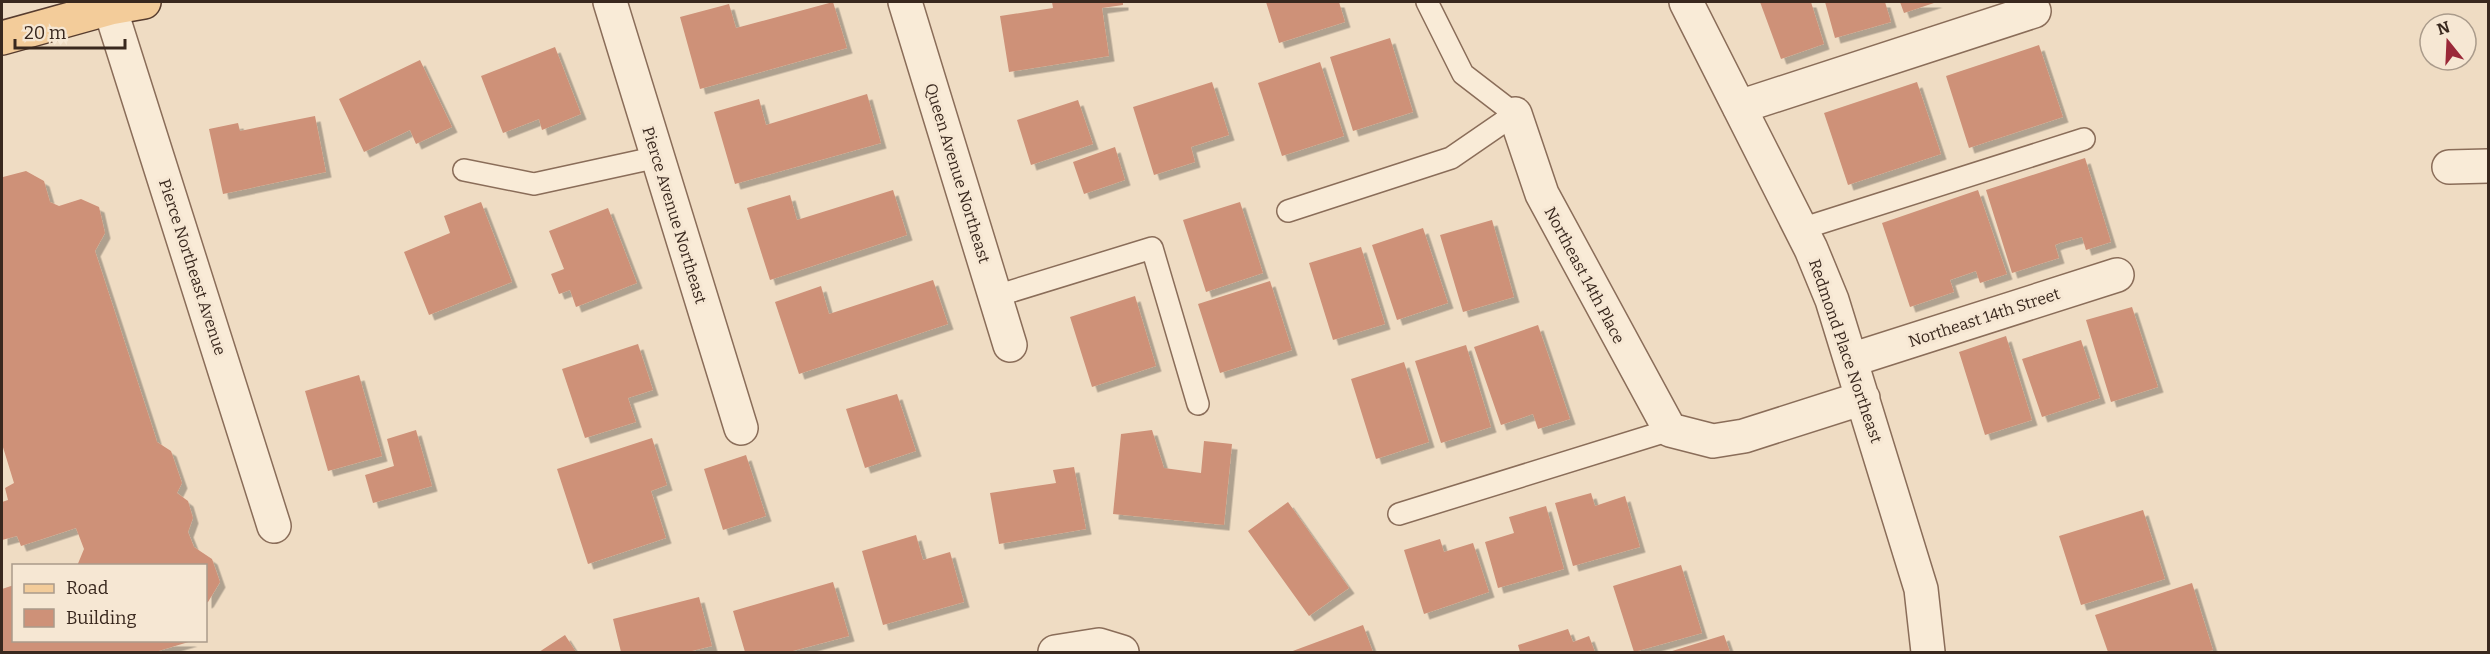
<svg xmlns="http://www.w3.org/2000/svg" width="2490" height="654" viewBox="0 0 2490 654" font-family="Bitter,serif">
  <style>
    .building { fill: #ce9178; filter: url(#shadow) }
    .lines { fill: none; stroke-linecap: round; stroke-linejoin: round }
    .service-casing { stroke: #8a6d59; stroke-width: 24 }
    .minor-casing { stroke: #8a6d59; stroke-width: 36 }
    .primary-casing { stroke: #573c2e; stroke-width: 36 }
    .service { stroke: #f9ebd7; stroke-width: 21 }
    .minor { stroke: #f9ebd7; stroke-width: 33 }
    .primary { stroke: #f3cc9a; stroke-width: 33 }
    .labels { text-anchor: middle; stroke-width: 6; stroke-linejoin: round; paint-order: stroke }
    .street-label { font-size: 16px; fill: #39281e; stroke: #f6e7d3 }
  </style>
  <defs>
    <filter id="shadow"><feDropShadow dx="5.5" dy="5.5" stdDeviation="0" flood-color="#0004"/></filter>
  </defs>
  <rect width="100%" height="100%" fill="#efdcc3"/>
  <path class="building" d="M 833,2 L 847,48 L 700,89 L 680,17 L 729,4 L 736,28 Z
    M 1052,2 L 1123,2 L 1123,5 L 1102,8 L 1109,56 L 1009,72 L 1000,16 L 1053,8 Z
    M 1266,2 L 1339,2 L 1345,22 L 1279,43 Z
    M 1760,2 L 1811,2 L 1824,44 L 1781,59 Z
    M 1825,2 L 1885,2 L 1891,22 L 1835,38 Z
    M 1900,2 L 1937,2 L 1904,13 Z
    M 1390,38 L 1413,112 L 1353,131 L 1330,57 Z
    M 2039,45 L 2063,117 L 1969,148 L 1946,76 Z
    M 555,47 L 581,114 L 542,130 L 539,119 L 503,133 L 481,76 Z
    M 420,60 L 452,127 L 416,144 L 410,130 L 364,152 L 339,99 Z
    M 1320,62 L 1344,136 L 1282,156 L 1258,83 Z
    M 1212,82 L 1229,135 L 1191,147 L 1195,162 L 1154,175 L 1133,107 Z
    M 1917,82 L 1941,154 L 1848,185 L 1824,113 Z
    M 867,94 L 881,143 L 735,184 L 714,112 L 759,99 L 766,125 Z
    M 1078,100 L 1093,144 L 1031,165 L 1017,120 Z
    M 315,116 L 326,172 L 223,194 L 209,129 L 238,123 L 240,131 Z
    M 1115,147 L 1125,180 L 1084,194 L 1073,162 Z
    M 2085,158 L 2111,242 L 2086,250 L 2082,237 L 2060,243 L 2055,245 L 2059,258 L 2012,273 L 1986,190 Z
    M 26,171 L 44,181 L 50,202 L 59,206 L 81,199 L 99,207 L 105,233 L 95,251 L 155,435 L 157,442 L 171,451 L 182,483 L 177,493 L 188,501 L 193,518 L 188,532 L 194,547 L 212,559 L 220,582 L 208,602 L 206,603 L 206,566 L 77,566 L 84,549 L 76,528 L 21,546 L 17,536 L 2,540 L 2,502 L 8,500 L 5,488 L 14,483 L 2,444 L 2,180 L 3,177 Z
    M 893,190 L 907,235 L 770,280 L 747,208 L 790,195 L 797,220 Z
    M 1978,190 L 2007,274 L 1980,283 L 1976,271 L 1950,280 L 1954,292 L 1910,307 L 1882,223 Z
    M 481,202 L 512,282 L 429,315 L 404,252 L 450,233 L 444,216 Z
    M 1240,202 L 1263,273 L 1206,292 L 1183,220 Z
    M 608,208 L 637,283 L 576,307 L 570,290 L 559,294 L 551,274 L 564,269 L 549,231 Z
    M 1492,220 L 1514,297 L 1463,312 L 1440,235 Z
    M 1423,228 L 1448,303 L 1397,320 L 1372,245 Z
    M 1361,247 L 1385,324 L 1333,340 L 1309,263 Z
    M 933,280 L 948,324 L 799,374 L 775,302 L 821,286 L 829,314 Z
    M 1270,281 L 1292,350 L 1220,373 L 1198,304 Z
    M 1135,296 L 1156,366 L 1092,387 L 1070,317 Z
    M 2132,307 L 2158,387 L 2111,402 L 2086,320 Z
    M 1538,325 L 1570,419 L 1538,429 L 1533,414 L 1501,425 L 1474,347 Z
    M 2006,336 L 2032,420 L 1985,435 L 1959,352 Z
    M 2081,340 L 2100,398 L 2042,417 L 2022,359 Z
    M 638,344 L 653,390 L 628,398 L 636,422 L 585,438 L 562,369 Z
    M 1466,345 L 1491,427 L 1441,443 L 1415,361 Z
    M 1404,362 L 1429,442 L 1376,459 L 1351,379 Z
    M 359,375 L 382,456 L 328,471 L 305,391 Z
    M 897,394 L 916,451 L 865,468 L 846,409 Z
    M 416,430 L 432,486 L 373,503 L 365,475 L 394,466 L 387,439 Z
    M 1152,430 L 1164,468 L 1201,473 L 1204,441 L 1232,444 L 1224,525 L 1113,514 L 1121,434 Z
    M 652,438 L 667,485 L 651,491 L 666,538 L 588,564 L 557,469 Z
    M 746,455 L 766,516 L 723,530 L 704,469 Z
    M 1074,467 L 1086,529 L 999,544 L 990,493 L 1056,483 L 1053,470 Z
    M 1591,493 L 1595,506 L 1625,496 L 1640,547 L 1573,566 L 1555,503 Z
    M 1288,502 L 1349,588 L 1309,616 L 1248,531 Z
    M 1546,506 L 1564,569 L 1498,588 L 1485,542 L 1514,533 L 1509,517 Z
    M 2143,510 L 2165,579 L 2081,605 L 2059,536 Z
    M 916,535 L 923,560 L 950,552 L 964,602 L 883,625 L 862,551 Z
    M 1440,539 L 1444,552 L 1473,543 L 1489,592 L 1424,614 L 1404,550 Z
    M 1681,565 L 1702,633 L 1634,652 L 1613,586 Z
    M 833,582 L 849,636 L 789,652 L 745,652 L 733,611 Z
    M 2192,583 L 2213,650 L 2205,652 L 2108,652 L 2095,615 Z
    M 14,585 L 14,640 L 192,641 L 155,652 L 2,652 L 2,589 Z
    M 699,597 L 712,646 L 688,652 L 621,652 L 613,619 Z
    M 1363,625 L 1373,652 L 1290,652 Z
    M 1568,629 L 1573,642 L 1589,636 L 1595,652 L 1520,652 L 1518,645 Z
    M 565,635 L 576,652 L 539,652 Z
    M 1724,635 L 1730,652 L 1669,652 Z"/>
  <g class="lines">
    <g class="service-casing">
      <path id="service" d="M 464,170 L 534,184 L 658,157
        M 1288,211 L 1451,158 L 1515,114 L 1463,74 L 1427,2
        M 1801,229 L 2084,139
        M 996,296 L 1152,248 L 1198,404
        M 1399,514 L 1670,430"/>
    </g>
    <g class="minor-casing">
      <path id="minor" d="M 610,2 L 741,428
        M 905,2 L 1010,345
        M 1686,2 L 1811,249 L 1832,300 L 1921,589 L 1928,652
        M 110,8 L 274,526
        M 1739,107 L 2034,11
        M 1515,114 L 1542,194 L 1670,430 L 1713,441 L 1744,436 L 1863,398
        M 2449,167 L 2488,166
        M 1851,360 L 2117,275
        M 1055,652 L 1099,645 L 1122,652"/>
    </g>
    <g class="primary-casing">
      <path id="primary" d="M 2,38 L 110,8 L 144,2"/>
    </g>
    <use href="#service" class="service"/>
    <use href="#minor" class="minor"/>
    <use href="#primary" class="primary"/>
  </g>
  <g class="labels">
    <g class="street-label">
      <text transform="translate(958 173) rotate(73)" y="6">Queen Avenue Northeast</text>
      <text transform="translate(675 215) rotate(73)" y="6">Pierce Avenue Northeast</text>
      <text transform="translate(193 267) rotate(72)" y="6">Pierce Northeast Avenue</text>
      <text transform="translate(1585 275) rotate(62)" y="6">Northeast 14th Place</text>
      <text transform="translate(1984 317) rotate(-18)" y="6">Northeast 14th Street</text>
      <text transform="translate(1846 351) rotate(71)" y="6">Redmond Place Northeast</text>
    </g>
  </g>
  <rect width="2490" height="654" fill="none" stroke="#39281e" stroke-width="6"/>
  <rect x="12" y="564" width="195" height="78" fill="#f6e7d3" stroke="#aa9b8b" stroke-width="1.5"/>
  <rect x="24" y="584" width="30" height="9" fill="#f3cc9a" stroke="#aa9b8b" stroke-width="1.5"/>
  <text x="66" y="594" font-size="18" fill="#39281e">Road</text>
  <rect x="24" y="609" width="30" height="18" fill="#ce9178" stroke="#aa9b8b" stroke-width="1.5"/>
  <text x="66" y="624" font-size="18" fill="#39281e">Building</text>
  <g transform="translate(2448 42) rotate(342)"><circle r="28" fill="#f6e7d3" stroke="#aa9b8b" stroke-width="1.5"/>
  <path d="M0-4.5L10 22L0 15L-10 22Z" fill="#9a2838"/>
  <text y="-9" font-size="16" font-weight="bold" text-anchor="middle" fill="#39281e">N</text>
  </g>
  <path d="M15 39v9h110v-9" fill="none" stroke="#39281e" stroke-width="3"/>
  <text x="24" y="39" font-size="18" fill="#39281e" stroke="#f6e7d3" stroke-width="4.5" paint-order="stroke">20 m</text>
</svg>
